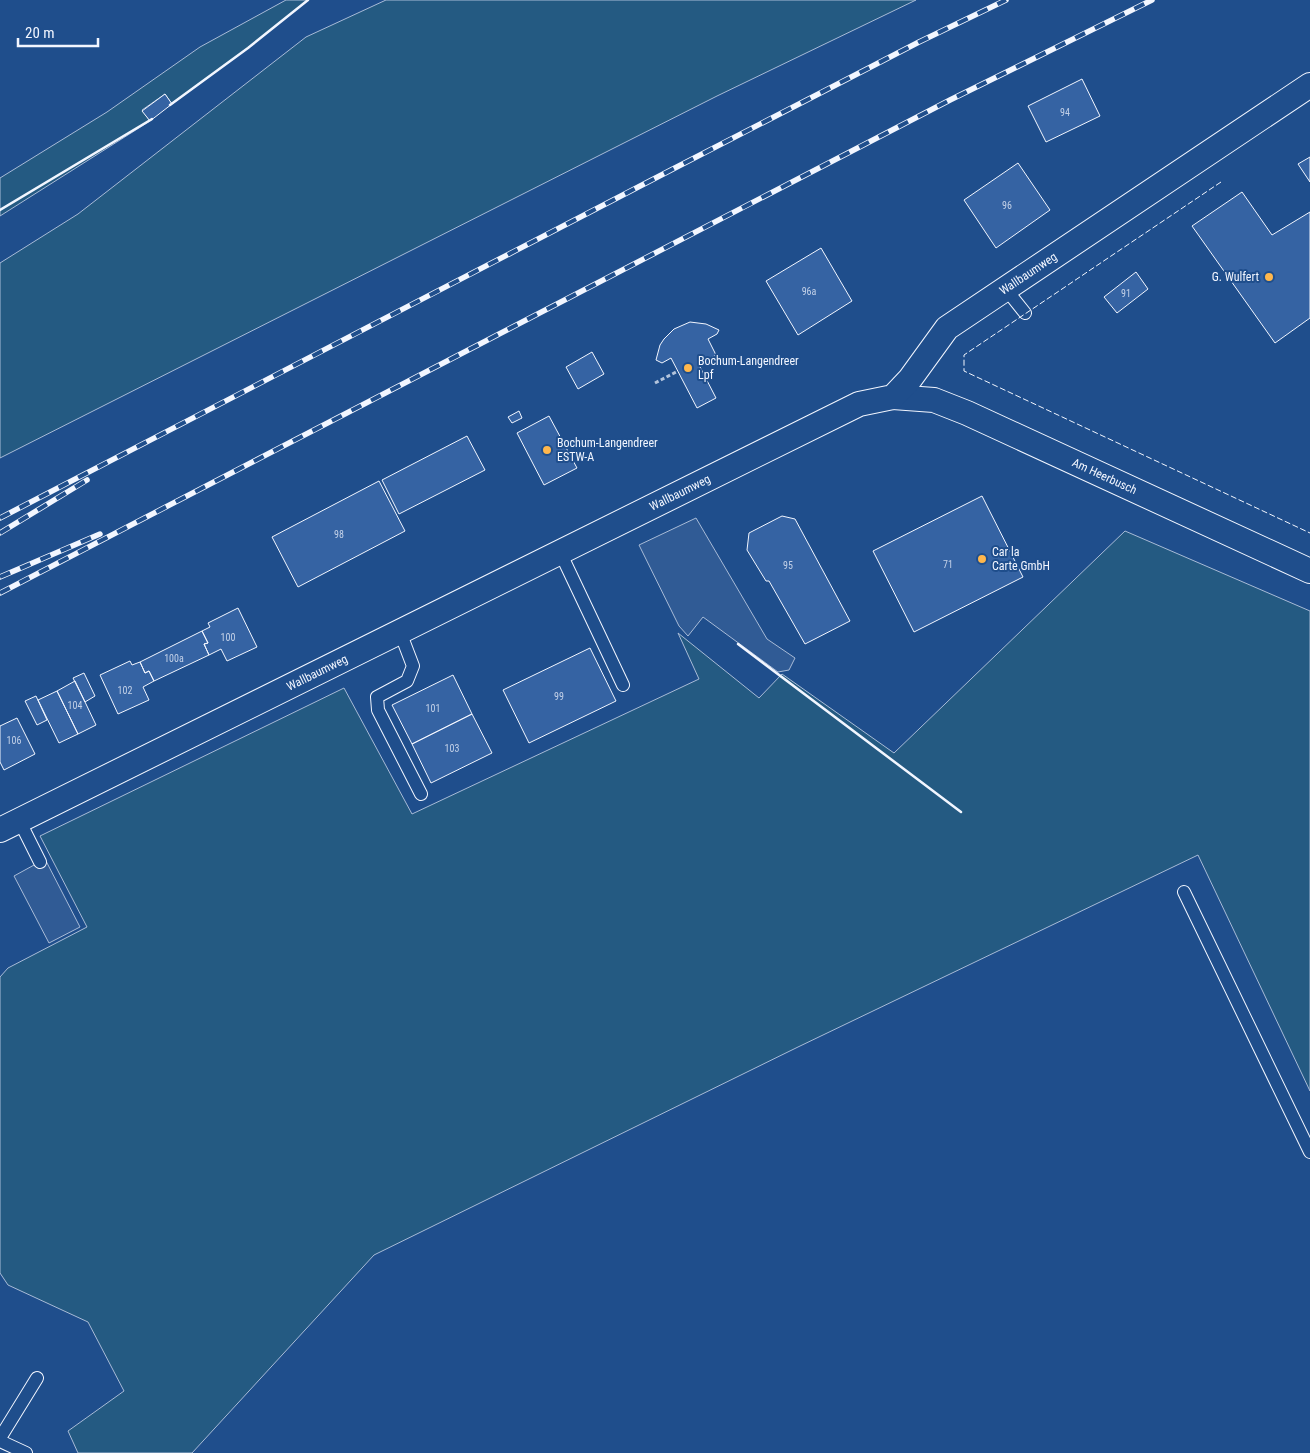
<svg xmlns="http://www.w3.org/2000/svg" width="1310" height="1453" viewBox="0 0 1310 1453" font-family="'Roboto Condensed',sans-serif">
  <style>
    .green { fill: #245a82; stroke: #a8bbd7 }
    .parking { fill: #305b95; stroke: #a8bbd7 }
    .building { fill: #3563a3; stroke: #f2f6ff }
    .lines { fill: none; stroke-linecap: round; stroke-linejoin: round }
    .service-casing { stroke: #f2f6ff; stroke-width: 14 }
    .minor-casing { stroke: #f2f6ff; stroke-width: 26 }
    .path { stroke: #b3c4dc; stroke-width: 3; stroke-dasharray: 4 2.5; stroke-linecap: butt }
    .service { stroke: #1f4e8c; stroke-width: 12 }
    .minor { stroke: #1f4e8c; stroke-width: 24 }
    .rail-casing { stroke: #f2f6ff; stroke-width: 5.5 }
    .rail { stroke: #1f4e8c; stroke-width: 4; stroke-dasharray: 11; stroke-linecap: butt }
    .fence { stroke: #f2f6ff; stroke-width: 1; stroke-dasharray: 6 2.5; stroke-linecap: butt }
    .wall { stroke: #f2f6ff; stroke-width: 2.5 }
    .poi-dot { fill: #ffb74d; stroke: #1f4e8c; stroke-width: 2 }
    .labels { text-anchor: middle; stroke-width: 4; stroke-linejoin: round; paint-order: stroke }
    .number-label { font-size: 10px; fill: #c3d1e8 }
    .street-label { font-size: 12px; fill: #f2f6ff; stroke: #1f4e8c }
    .poi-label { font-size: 12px; fill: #f2f6ff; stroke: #1f4e8c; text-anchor: start }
  </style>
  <rect width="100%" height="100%" fill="#1f4e8c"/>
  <path class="green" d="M 286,0 L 308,0 L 248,48 L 172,104 L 165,94 L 142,110 L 150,121 L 0,216 L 0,178 L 107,112 L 200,47 Z
    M 386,0 L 916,0 L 717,96 L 0,458 L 0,263 L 78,214 L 306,37 Z
    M 1125,531 L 1310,611 L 1310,1091 L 1198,855 L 798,1047 L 374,1255 L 192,1453 L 78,1453 L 68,1431 L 124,1391 L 88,1322 L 8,1285 L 0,1273 L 0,977 L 8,968 L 87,927 L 40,836 L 344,688 L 412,814 L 699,679 L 678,633 L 759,698 L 782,674 L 894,753 Z"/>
  <path class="parking" d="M 696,518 L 767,639 L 795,658 L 789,670 L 778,672 L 703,617 L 688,636 L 679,626 L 639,545 Z
    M 45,859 L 80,927 L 49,943 L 14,876 Z"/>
  <path class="building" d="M 1082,79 L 1100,116 L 1046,142 L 1028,106 Z
    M 165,94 L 172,104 L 150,121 L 142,111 Z
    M 1310,157 L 1310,182 L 1298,164 Z
    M 1018,163 L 1050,210 L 996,248 L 964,200 Z
    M 1242,192 L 1272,235 L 1310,212 L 1310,318 L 1275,343 L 1192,226 Z
    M 821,248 L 852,301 L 798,335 L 766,281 Z
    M 1136,272 L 1148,289 L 1117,313 L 1104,297 Z
    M 690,322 L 706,324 L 719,330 L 717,334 L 708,339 L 716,355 L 699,365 L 716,398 L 697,408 L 671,358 L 662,363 L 656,360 L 660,345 L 664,339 L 674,329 Z
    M 592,352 L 604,374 L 578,389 L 566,367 Z
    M 519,411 L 522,418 L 512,423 L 508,417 Z
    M 549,416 L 577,468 L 544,485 L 517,433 Z
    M 467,436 L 485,470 L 399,514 L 382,480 Z
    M 379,481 L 405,531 L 298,587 L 272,537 Z
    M 982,496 L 1023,577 L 914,632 L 873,551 Z
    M 782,516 L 795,519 L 850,621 L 805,644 L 769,581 L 766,581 L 747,550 L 749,533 Z
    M 238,608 L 257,647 L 227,661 L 221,649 L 209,655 L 204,644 L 208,643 L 202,631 L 210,627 L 208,623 Z
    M 202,631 L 208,643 L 204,644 L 209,655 L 154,681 L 149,671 L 145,673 L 140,662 Z
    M 590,648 L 616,701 L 529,743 L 503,690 Z
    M 130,661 L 132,665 L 140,662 L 145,673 L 149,671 L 154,681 L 143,687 L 149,700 L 118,714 L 100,675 Z
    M 84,673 L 95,696 L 85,702 L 73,678 Z
    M 453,675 L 472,714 L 412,744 L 392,705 Z
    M 75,681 L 96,725 L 78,734 L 57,691 Z
    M 57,691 L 78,734 L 59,743 L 38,700 Z
    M 36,696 L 47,720 L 37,725 L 25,701 Z
    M 472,714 L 492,753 L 431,783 L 412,744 Z
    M 17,718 L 35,754 L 4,770 L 0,762 L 0,726 Z"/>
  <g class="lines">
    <g class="service-casing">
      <path id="service" d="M 1005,288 L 1025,313
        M 560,552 L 623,685
        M 400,632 L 413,666 L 407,681 L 377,697 L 378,710 L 421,794
        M 19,820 L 40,862
        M 1184,892 L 1310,1152
        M 0,1438 L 37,1378
        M 0,1441 L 26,1453"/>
    </g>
    <g class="minor-casing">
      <g id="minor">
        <path id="s1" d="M 893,397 L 934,400 L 967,413 L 1310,571"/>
        <path id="s2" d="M 0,830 L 859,404 L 893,397 L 910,379 L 947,328 L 1310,85"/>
      </g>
    </g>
    <path class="path" d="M 655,383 L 678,371"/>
    <use href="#service" class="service"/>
    <use href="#minor" class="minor"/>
    <g class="rail-casing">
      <path id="rail" d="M 0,518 L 671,170 L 919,42 L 1006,0
        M 0,533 L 87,480
        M 0,577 L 100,534
        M 0,593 L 950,100 L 1152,0"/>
    </g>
    <use href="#rail" class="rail"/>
    <path class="fence" d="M 1221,182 L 964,355 L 964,371 L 1310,533"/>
    <path class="wall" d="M 170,105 L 248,48 L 308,0
      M 0,210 L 152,119
      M 738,644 L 961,812"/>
  </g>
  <g class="poi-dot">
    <circle cx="1269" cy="277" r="5"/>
    <circle cx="688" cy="368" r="5"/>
    <circle cx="547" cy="450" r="5"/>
    <circle cx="982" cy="559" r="5"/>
  </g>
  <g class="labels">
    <g class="number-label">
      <text x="1065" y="116">94</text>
      <text x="1007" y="209">96</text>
      <text x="809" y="295">96a</text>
      <text x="1126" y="297">91</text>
      <text x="339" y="538">98</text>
      <text x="948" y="568">71</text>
      <text x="788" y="569">95</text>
      <text x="228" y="641">100</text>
      <text x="174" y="662">100a</text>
      <text x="125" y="694">102</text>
      <text x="559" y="700">99</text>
      <text x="75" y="709">104</text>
      <text x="433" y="712">101</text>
      <text x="14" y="744">106</text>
      <text x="452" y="752">103</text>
    </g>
    <g class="street-label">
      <text dy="4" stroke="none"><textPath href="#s2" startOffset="1179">Wallbaumweg</textPath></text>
      <text dy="4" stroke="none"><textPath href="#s1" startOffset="228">Am Heerbusch</textPath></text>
      <text dy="4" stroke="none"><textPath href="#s2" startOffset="759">Wallbaumweg</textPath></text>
      <text dy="4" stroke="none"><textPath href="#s2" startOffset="354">Wallbaumweg</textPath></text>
    </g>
    <g class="poi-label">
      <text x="1259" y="281" text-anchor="end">G. Wulfert</text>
      <text x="698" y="365">Bochum-Langendreer<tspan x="698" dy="14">Lpf</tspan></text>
      <text x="557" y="447">Bochum-Langendreer<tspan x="557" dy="14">ESTW-A</tspan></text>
      <text x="992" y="556">Car la<tspan x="992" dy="14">Carte GmbH</tspan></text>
    </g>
  </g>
  <path d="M18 38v8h80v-8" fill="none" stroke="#f2f6ff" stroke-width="2.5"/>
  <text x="25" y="38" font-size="15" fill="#f2f6ff" stroke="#1f4e8c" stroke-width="4" paint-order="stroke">20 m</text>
</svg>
